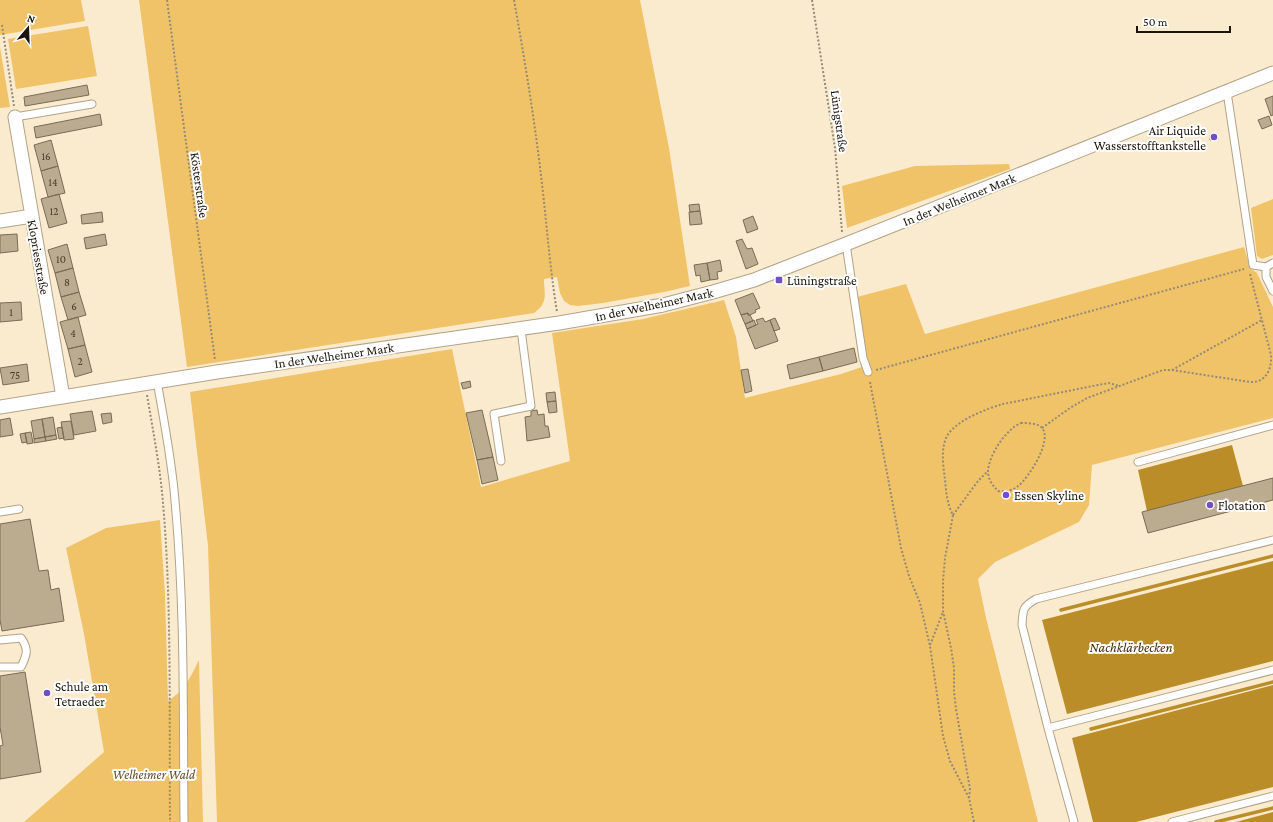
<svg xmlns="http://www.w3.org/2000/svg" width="1273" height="822" viewBox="0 0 1273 822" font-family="'Crimson Pro',serif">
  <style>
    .green { fill: #f0c369 }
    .water { fill: #ba8d28 }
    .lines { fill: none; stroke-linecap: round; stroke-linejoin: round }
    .stream { stroke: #ba8d28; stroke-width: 3.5 }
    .building { fill: #bbac90; stroke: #796c52 }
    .service-casing { stroke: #b2a388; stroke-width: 9 }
    .minor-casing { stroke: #b2a388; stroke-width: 15 }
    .path { stroke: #958a75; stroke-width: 2; stroke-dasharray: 2 2; stroke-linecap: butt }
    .service { stroke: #fff; stroke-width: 7 }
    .minor { stroke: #fff; stroke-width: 13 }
    .poi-dot { fill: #724ec7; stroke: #fff; stroke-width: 1.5 }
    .labels { text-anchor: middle; stroke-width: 4; stroke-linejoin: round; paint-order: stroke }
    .number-label { font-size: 11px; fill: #433b2c }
    .street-label { font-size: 13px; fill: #1b150b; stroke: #fff }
    .poi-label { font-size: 13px; fill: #1b150b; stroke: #fff; text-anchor: start }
    .park-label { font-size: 13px; font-style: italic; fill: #624e27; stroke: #fff }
    .water-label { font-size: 14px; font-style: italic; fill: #433005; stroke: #fff }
  </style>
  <rect width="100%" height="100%" fill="#fbebce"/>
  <path class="green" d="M 0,0 L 81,0 L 85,21 L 0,35 Z
    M 139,0 L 640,0 L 669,148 L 690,286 L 664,292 L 603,303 L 578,306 L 570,305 L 564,301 L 560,293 L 557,277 L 544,279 C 544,294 549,302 534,313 L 187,367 Z
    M 88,26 L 97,76 L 16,89 L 8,39 Z
    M 0,47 L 10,107 L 0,108 Z
    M 1009,164 L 1010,169 L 847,228 L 842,186 L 915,166 Z
    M 1273,199 L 1273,255 L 1262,259 L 1257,256 L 1251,208 Z
    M 1244,247 L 1250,268 L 1257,273 L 1273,307 L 1273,418 L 1092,465 L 1089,505 L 1079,522 L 995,562 L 978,579 L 986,618 L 1038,822 L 217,822 L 208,546 L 190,392 L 452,349 L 481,487 L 570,461 L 552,333 L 643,319 L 724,300 L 736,337 L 745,398 L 841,374 L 868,365 L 857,297 L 906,284 L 925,334 Z
    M 160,520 L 165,594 L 168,701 C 185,690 190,678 199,660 L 203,822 L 24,822 L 104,752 L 84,634 L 66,548 L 106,528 Z"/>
  <path class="water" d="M 1232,445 L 1243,486 L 1147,511 L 1138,470 Z
    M 1273,561 L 1273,661 L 1067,714 L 1042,620 Z
    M 1273,685 L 1273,787 L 1136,822 L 1093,822 L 1072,738 Z
    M 1273,812 L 1273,822 L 1236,822 Z"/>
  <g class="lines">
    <path class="stream" d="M 1061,610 L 1273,556
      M 1091,729 L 1273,682
      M 1216,822 L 1273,808"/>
  </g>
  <path class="building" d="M 87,85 L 89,95 L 25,106 L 24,97 Z
    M 1273,96 L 1273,115 L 1271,116 L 1265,99 Z
    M 100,114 L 102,125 L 36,138 L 34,127 Z
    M 1269,116 L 1272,125 L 1262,129 L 1258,120 Z
    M 1217,134 L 1218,139 L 1210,140 L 1210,135 Z
    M 51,140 L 58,166 L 41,171 L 34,145 Z
    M 58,166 L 65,193 L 48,197 L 41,171 Z
    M 59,194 L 67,223 L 49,228 L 41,199 Z
    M 699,204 L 700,211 L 690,212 L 689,205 Z
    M 700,211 L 702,224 L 690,225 L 689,212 Z
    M 102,212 L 103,222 L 82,224 L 81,215 Z
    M 753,216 L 758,229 L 747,233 L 743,220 Z
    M 17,234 L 18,251 L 0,253 L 0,235 Z
    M 105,234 L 107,245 L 86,249 L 84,238 Z
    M 742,239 L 747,249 L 752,248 L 758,264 L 746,269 L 736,241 Z
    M 67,244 L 73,268 L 55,273 L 48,250 Z
    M 720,260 L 722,271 L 717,272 L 718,279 L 710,280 L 707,263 Z
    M 707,263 L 710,280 L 701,282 L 700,275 L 696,276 L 694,265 Z
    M 73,268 L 79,292 L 61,297 L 55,273 Z
    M 79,292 L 86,315 L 68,320 L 61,297 Z
    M 753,293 L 760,308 L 755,310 L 756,312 L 750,315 L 748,315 L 748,313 L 741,315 L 735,300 Z
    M 21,302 L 22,320 L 0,322 L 0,303 Z
    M 748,313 L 748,315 L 750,315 L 753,321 L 745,324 L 741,315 Z
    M 78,317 L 85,345 L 68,349 L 60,322 Z
    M 763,318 L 765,322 L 770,320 L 778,341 L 755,349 L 747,329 L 758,324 L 756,320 Z
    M 775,318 L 780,329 L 774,331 L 770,320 Z
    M 754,320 L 756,325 L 747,329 L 745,324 Z
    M 85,345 L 92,372 L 75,377 L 68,349 Z
    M 854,348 L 857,362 L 823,371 L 819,357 Z
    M 819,357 L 823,371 L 790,379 L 787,365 Z
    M 27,364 L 29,381 L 3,385 L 0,368 Z
    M 748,369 L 752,391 L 745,393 L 741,370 Z
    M 470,381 L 471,387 L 463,389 L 461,383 Z
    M 555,392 L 556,401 L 547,402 L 546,393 Z
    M 556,401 L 557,412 L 549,413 L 547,402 Z
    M 482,410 L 493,457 L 477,460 L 466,413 Z
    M 537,410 L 538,415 L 544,414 L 545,426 L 548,426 L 550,437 L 527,441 L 525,417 L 531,416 L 531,411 Z
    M 92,411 L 96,431 L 74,435 L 70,414 Z
    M 111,413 L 112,422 L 103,424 L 101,414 Z
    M 53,417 L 56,435 L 45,437 L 42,419 Z
    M 10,418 L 13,435 L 0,437 L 0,420 Z
    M 42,419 L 45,437 L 34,439 L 31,421 Z
    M 71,421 L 74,439 L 64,440 L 61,422 Z
    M 62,427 L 64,438 L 59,439 L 57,428 Z
    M 31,432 L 33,443 L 27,444 L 25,433 Z
    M 25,433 L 27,442 L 22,443 L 20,434 Z
    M 56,435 L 57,439 L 46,441 L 45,437 Z
    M 45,437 L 46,441 L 34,443 L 34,439 Z
    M 493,457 L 498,480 L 482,484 L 477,460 Z
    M 1273,478 L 1273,500 L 1148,533 L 1142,512 Z
    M 30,519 L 39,571 L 48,570 L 51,590 L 59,588 L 64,621 L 2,631 L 0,620 L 0,524 Z
    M 25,672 L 41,772 L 0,779 L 0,746 L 3,745 L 0,727 L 0,676 Z"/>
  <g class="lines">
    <g class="service-casing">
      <path id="service" d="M 1227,92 L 1253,265 L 1266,267 L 1273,263
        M 15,117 L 92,104
        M 846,244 L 863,358 L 868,372
        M 1266,267 L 1266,277 L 1273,291
        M 157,381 C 164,421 172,461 175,501 C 185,608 183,715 184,822
        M 501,461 L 494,414 L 531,406 L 522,337 L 520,328
        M 1138,462 L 1273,425
        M 0,512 L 19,509
        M 0,640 L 21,638 C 29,649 27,655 21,667 L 0,667
        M 1048,728 L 1273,670
        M 1074,822 L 1048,728 L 1022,625 C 1023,610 1022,607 1036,599 L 1273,540
        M 1172,822 L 1273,796"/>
    </g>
    <g class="minor-casing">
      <path id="minor" d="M 15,117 L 63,397
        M 0,221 L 32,216
        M 0,407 L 217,372 L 559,323 L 663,305 L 713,292 L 754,280 L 846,244 L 1273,73"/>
    </g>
    <path class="path" d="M 167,0 L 215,360
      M 514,0 C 525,61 535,123 542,184 C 547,227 550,269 557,312
      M 812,0 L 835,148 L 842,232
      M 2,25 L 14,106
      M 876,370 L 1244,269
      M 1172,370 L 1262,320
      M 870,382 L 901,548 L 909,576 L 920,603 L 930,646 L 943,736 L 950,761 L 969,798 L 974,822
      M 147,395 C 153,431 160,466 163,503 C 172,609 169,716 170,822
      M 1021,423 C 1028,423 1038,423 1042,428 C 1053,440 1028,479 1018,486 C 1012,491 1005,492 998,491 C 992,485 988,479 988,471 C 989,455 1006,429 1021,423 Z
      M 1042,428 L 1070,408 L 1087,398 L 1163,370 L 1172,370 L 1250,382 C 1266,383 1272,369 1271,355 L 1250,274
      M 953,515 L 978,481 L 988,471
      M 930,645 L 943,612
      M 969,798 L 970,789 L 956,709 L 954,691 L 954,668 L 951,648 L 943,611 L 943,581 L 945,558 L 953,515 C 947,504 946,491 945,479 C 943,465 940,445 949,433 C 960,419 986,409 1003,404 L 1098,385 L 1109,383 L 1119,386"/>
    <use href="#service" class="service"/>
    <use href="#minor" class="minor"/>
  </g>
  <g class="poi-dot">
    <circle cx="1214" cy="137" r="4"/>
    <rect x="775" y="276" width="8" height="8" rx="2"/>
    <circle cx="1006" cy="495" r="4"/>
    <circle cx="1210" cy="505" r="4"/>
    <circle cx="47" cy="693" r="4"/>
  </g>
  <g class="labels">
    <g class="number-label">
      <text x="46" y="160">16</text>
      <text x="53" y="186">14</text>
      <text x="54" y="215">12</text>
      <text x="61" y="263">10</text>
      <text x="67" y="286">8</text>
      <text x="74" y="310">6</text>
      <text x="11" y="316">1</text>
      <text x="73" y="337">4</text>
      <text x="80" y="365">2</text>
      <text x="15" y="379">75</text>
    </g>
    <g class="street-label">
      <text transform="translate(840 121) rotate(82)" y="5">Lünigstraße</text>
      <text transform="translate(200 185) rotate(82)" y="5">Kösterstraße</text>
      <text transform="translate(959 199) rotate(-22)" y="5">In der Welheimer Mark</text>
      <text transform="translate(39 257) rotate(80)" y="5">Klopriesstraße</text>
      <text transform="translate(654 304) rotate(-12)" y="5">In der Welheimer Mark</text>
      <text transform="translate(334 355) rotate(-8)" y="5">In der Welheimer Mark</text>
    </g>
    <g class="poi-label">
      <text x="1206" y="135" text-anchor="end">Air Liquide<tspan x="1206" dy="15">Wasserstofftankstelle</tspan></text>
      <text x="787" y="285">Lüningstraße</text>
      <text x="1014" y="500">Essen Skyline</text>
      <text x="1218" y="510">Flotation</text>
      <text x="55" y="691">Schule am<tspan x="55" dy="15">Tetraeder</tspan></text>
    </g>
    <g class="park-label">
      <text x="154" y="779">Welheimer Wald</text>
    </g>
    <g class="water-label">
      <text x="1131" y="652">Nachklärbecken</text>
    </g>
  </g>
  <g transform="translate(28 28) rotate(19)" stroke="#ffffff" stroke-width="3" paint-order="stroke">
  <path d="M0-3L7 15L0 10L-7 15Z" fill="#1b150b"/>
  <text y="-6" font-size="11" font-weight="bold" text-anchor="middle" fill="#1b150b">N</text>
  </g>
  <path d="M1137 26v6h93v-6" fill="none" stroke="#1b150b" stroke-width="2"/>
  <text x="1143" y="26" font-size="12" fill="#1b150b" stroke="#ffffff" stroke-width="3" paint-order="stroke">50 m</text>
</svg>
